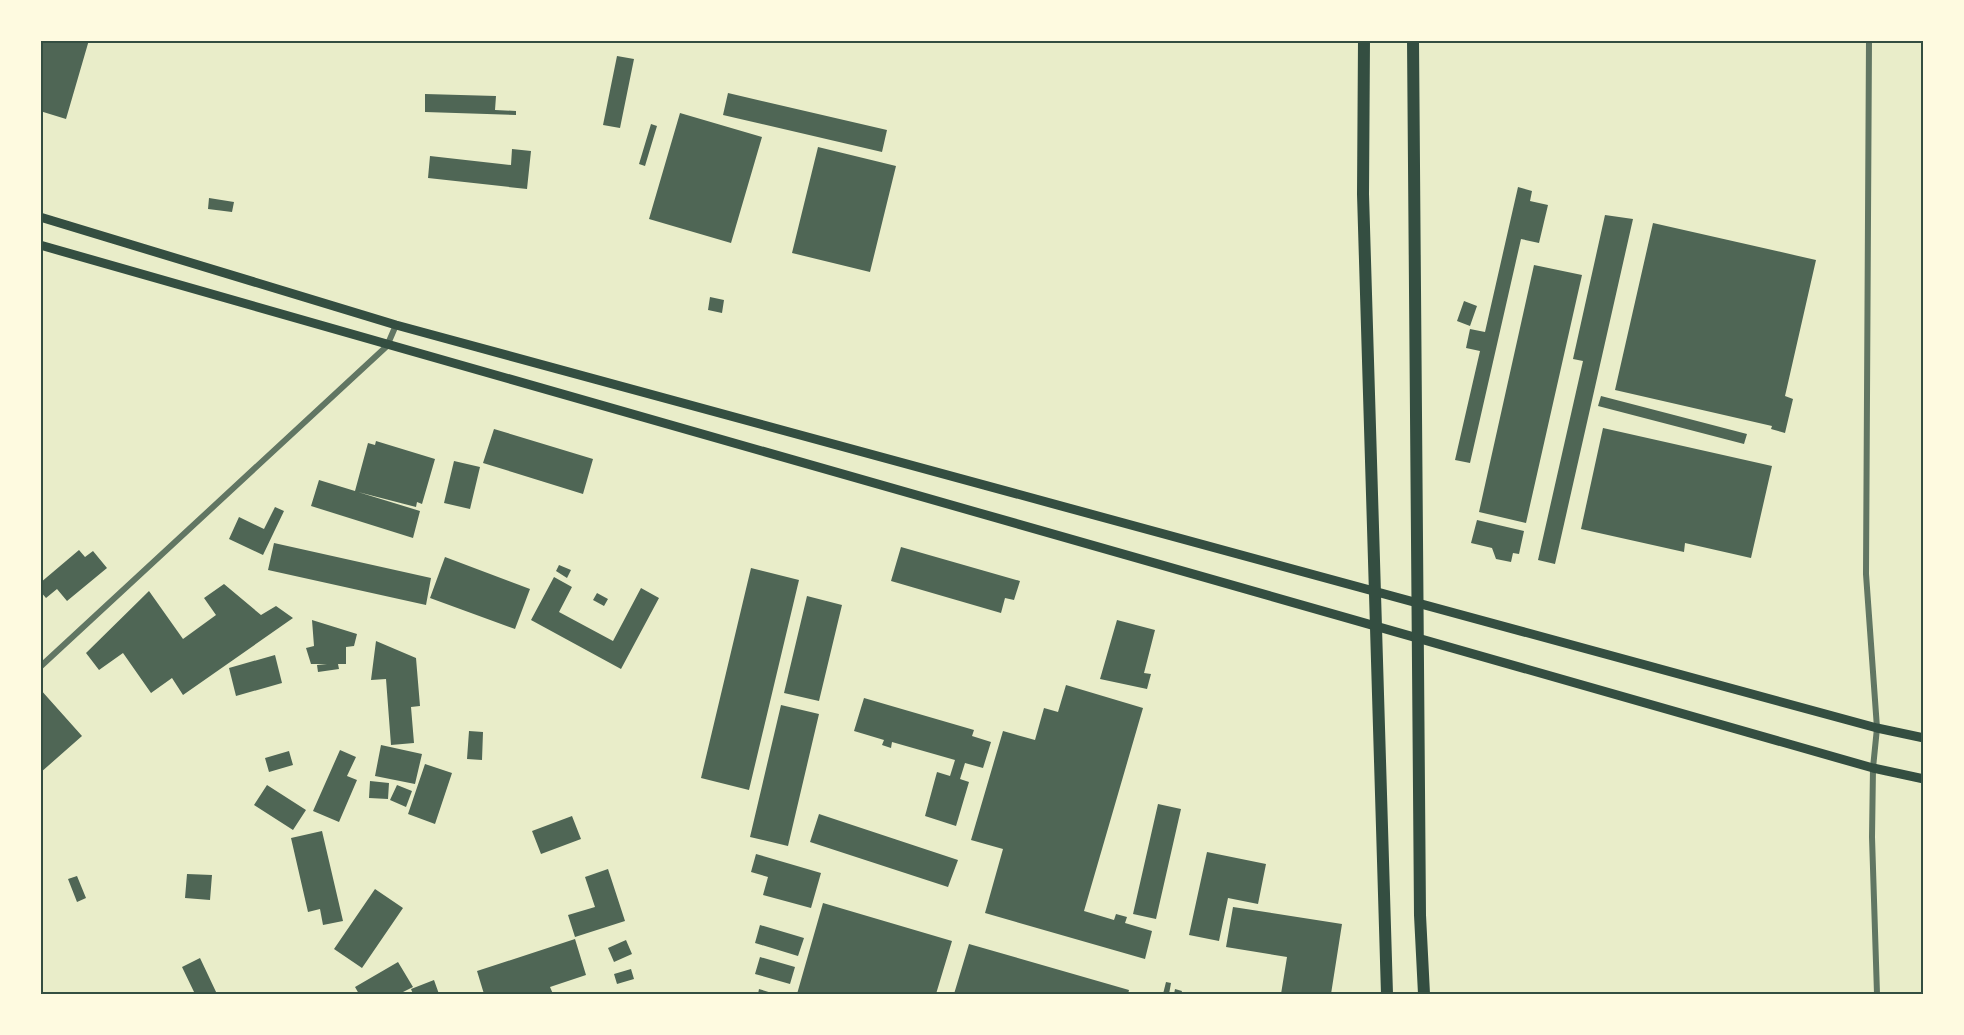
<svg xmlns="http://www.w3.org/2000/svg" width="1964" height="1035" viewBox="0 0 1964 1035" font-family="'Titillium Web',sans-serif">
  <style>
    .building { fill: #4f6655 }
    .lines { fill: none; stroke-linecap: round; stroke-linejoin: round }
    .minor { stroke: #617663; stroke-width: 6 }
    .secondary { stroke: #344e41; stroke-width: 9 }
    .motorway { stroke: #344e41; stroke-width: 12 }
    .neatline { fill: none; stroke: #344e41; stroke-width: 2 }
  </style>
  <rect width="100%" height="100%" fill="#e9edc9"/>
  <path class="building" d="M 40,40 L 89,40 L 66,119 L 40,111 Z
    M 617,56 L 634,59 L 620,128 L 603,125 Z
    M 728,93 L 887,130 L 882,152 L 723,115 Z
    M 425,94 L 496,96 L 495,110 L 516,111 L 516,115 L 425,112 Z
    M 680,113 L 762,137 L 731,243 L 649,219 Z
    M 651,124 L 657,126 L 645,166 L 639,164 Z
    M 818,147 L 896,166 L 870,272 L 792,253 Z
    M 512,149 L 531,151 L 527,189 L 428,178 L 430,156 L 511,165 Z
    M 1518,187 L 1532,191 L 1530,201 L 1548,205 L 1539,243 L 1521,239 L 1470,463 L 1455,460 L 1480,351 L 1466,348 L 1470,329 L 1485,332 Z
    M 209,198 L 234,202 L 232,212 L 208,209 Z
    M 1605,215 L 1633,219 L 1555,564 L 1538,560 L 1583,361 L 1573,359 Z
    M 1653,223 L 1816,260 L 1785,396 L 1793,399 L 1785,433 L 1771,429 L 1772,426 L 1615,390 Z
    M 1534,265 L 1582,275 L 1526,523 L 1479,512 Z
    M 710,297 L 724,300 L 722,313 L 708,310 Z
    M 1464,301 L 1477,306 L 1470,326 L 1457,321 Z
    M 1601,396 L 1747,434 L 1744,444 L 1598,406 Z
    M 1603,428 L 1772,466 L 1751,558 L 1685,543 L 1684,552 L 1581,529 Z
    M 494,429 L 593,459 L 583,494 L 483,463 Z
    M 376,441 L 435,459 L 422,504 L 417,502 L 416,507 L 358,492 L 420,511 L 413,538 L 311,506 L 319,480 L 355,491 L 368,443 L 375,445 Z
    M 454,461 L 480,467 L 470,509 L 444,503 Z
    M 275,507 L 284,511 L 263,555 L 229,539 L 239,517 L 264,529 Z
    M 1477,520 L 1524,531 L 1519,554 L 1513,553 L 1511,562 L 1496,559 L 1492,548 L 1471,543 Z
    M 274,543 L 431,578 L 426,605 L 268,570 Z
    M 901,547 L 1020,581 L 1014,600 L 1005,598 L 1001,613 L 891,581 Z
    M 79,550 L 85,557 L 93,551 L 107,568 L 67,601 L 57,589 L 46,598 L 40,591 L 40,583 Z
    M 445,557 L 530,589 L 515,629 L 430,598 Z
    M 559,565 L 571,570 L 567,578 L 556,571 Z
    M 751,568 L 799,580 L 749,790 L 701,778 Z
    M 554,577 L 572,587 L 559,612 L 613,641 L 641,588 L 659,598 L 621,669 L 531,620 Z
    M 224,584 L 261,615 L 276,606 L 293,618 L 183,695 L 172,678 L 151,693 L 123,653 L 99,670 L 86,653 L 149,591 L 183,639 L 216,615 L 204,598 Z
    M 597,593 L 608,599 L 604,606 L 593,600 Z
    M 807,596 L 842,605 L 819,701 L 784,693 Z
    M 312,620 L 357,634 L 354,646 L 346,647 L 346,664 L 338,664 L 339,669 L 318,672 L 317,665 L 327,664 L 311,664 L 306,648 L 314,646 Z
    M 1117,620 L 1155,630 L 1144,673 L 1151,674 L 1147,689 L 1100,679 Z
    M 376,641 L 416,658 L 420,706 L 411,707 L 414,743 L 391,745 L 386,679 L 371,680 Z
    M 275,655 L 282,683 L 236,696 L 229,668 Z
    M 1066,685 L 1143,708 L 1084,911 L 1114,920 L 1116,914 L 1127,917 L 1125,923 L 1152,931 L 1145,959 L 985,913 L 1003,849 L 971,840 L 1003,731 L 1035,740 L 1044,708 L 1058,712 Z
    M 40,689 L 82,736 L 40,773 Z
    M 864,698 L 974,730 L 972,736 L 991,742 L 983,768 L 965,763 L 960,779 L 969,782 L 956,826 L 925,816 L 937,772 L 950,776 L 955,760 L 892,742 L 891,748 L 882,745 L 884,740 L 854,731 Z
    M 781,705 L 819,714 L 788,846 L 750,837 Z
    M 469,731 L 483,732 L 482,760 L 467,759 Z
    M 381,745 L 422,754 L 415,784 L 375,776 Z
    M 340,750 L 356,757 L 347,776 L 357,780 L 339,822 L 313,811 Z
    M 289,751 L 293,765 L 269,772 L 265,758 Z
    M 425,764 L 452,773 L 435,824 L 408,814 Z
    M 370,781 L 389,783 L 388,799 L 369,798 Z
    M 267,785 L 306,810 L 293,830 L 254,805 Z
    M 397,785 L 412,791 L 406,807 L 390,800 Z
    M 1158,804 L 1181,809 L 1156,919 L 1133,914 Z
    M 819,814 L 958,860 L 948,887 L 810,842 Z
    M 572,816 L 581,839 L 541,854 L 532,831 Z
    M 322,831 L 343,921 L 323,925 L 320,909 L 308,912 L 291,838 Z
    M 1207,852 L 1266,864 L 1258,904 L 1228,898 L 1219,941 L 1189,935 Z
    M 756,854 L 821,873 L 811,908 L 763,895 L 768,877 L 751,872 Z
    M 608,869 L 625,921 L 575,937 L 568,915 L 595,907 L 585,877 Z
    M 187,874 L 212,875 L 210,900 L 185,898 Z
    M 77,876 L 86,898 L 77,902 L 68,879 Z
    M 375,889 L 403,908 L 362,968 L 334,949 Z
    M 823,903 L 952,941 L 936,994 L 797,994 Z
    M 1233,907 L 1342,924 L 1331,994 L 1281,994 L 1287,957 L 1226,947 Z
    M 760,925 L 804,938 L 798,956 L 755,943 Z
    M 575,939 L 586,975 L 550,987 L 553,994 L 484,994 L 477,971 Z
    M 626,940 L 632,954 L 614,962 L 608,948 Z
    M 969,944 L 1129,990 L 1128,994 L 954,994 Z
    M 760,957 L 795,967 L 790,984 L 755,974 Z
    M 200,958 L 217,994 L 195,994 L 182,967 Z
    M 398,962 L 413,987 L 399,994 L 359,994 L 355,987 Z
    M 631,969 L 634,979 L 617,984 L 614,974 Z
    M 434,980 L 439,994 L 413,994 L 411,989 Z
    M 1166,982 L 1171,983 L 1169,994 L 1163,994 Z
    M 759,989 L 775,994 L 758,994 Z
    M 1175,989 L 1182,991 L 1181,994 L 1174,994 Z"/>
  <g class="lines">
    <path class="minor" d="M 1869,40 L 1866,574 L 1877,728 L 1873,768 L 1872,837 L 1877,994
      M 40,667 L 387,346 L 396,325"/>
    <path class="secondary" d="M 40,217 L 396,325 L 1877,728 L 1924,738
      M 40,245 L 1873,768 L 1924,779"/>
    <path class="motorway" d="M 1364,40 L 1363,194 L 1387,994
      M 1413,40 L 1420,915 L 1424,994"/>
  </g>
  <rect width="1964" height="1035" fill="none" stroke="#fefae0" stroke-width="84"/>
  <rect x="42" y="42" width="1880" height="951" class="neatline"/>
</svg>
